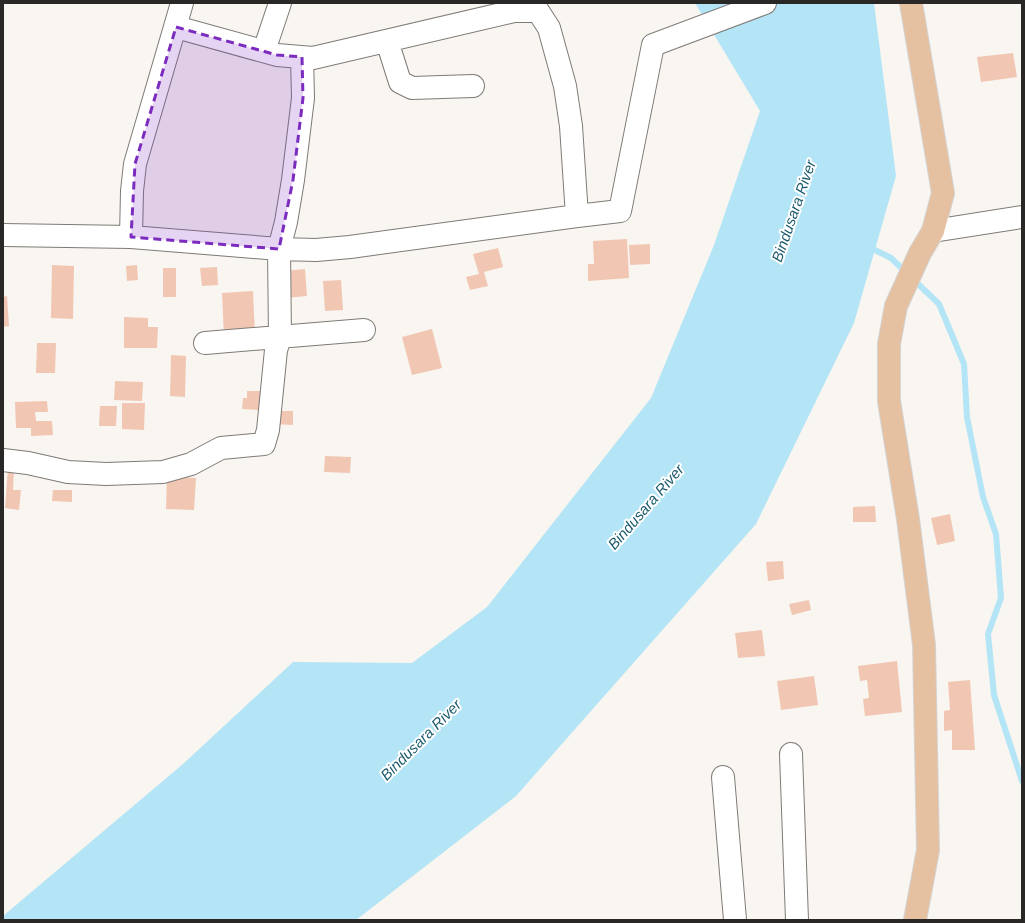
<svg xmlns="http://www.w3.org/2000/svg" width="1025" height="923" viewBox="0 0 1025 923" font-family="Helvetica,sans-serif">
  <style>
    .water { fill: #b4e5f6 }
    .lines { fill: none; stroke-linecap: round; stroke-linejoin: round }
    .stream { stroke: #b4e5f6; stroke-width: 6 }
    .building { fill: #f1c7b3 }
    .minor-casing { stroke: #7e7b76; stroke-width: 24 }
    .major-casing { stroke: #d4d4d4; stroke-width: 24 }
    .minor { stroke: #fff; stroke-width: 22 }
    .major { stroke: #e5c0a1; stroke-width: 22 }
    .marked { fill: #7b2cbf; fill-opacity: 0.2; stroke: #7b2cbf; stroke-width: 3; stroke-dasharray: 8 5; stroke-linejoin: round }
    .labels { text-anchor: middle; stroke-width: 4; stroke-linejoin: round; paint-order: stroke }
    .water-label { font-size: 15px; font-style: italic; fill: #1d5b6e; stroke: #fff }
  </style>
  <rect width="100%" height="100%" fill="#f9f5f0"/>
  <path class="water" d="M 695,3 L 874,3 L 896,176 L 854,323 L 756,524 L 516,796 L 356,920 L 3,920 L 3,916 L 183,764 L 293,662 L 412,663 L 487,607 L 651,398 L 714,245 L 760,111 Z"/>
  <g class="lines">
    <path class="stream" d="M 869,247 L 891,258 L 939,304 L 964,364 L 967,417 L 983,497 L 996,534 L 1001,598 L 988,634 L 994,695 L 1022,781"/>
  </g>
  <path class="building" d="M 1013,53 L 1017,77 L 981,82 L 977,57 Z
    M 627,239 L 629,278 L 588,281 L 588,264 L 594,264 L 593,241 Z
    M 650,244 L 650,264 L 630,265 L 629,245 Z
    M 498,248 L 503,267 L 484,272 L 488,286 L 470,290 L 466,277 L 479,274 L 473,254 Z
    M 52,265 L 74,266 L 73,319 L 51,318 Z
    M 137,265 L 138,280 L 127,281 L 126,266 Z
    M 217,267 L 218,285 L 202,286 L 200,268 Z
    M 163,268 L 176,268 L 176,297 L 163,297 Z
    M 305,269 L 307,296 L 286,298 L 284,271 Z
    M 341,280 L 343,310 L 325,311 L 323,281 Z
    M 253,291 L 255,336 L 224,337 L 222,293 Z
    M 7,296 L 9,326 L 3,327 L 3,297 Z
    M 124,317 L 148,318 L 148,327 L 158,327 L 157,348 L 124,348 Z
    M 432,329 L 442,368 L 412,375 L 402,337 Z
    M 37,343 L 56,343 L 55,373 L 36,373 Z
    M 171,355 L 186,356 L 185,397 L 170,396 Z
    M 115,381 L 143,382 L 142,401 L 114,400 Z
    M 247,391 L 261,391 L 261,410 L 242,409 L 243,398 L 247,398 Z
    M 47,401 L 48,412 L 35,412 L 36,421 L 52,421 L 53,435 L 31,436 L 31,428 L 16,428 L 15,402 Z
    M 122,403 L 145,403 L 144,430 L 122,429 Z
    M 100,406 L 117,406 L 116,426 L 99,426 Z
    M 272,411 L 293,411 L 293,425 L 272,424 Z
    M 325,456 L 351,457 L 350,473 L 324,472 Z
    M 8,468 L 14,468 L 13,490 L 21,490 L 19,510 L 5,508 Z
    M 167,476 L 196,478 L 194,510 L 166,509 Z
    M 53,490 L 72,490 L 72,502 L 52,501 Z
    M 875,506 L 876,522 L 853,522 L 853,507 Z
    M 950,514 L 955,541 L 937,545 L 931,518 Z
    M 783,561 L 784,579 L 768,581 L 766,562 Z
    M 809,600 L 811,610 L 792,615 L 789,604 Z
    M 762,630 L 765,656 L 738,658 L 735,633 Z
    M 897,661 L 902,712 L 865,716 L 863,699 L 869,698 L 867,680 L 860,681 L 858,666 Z
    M 814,676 L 818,705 L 781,710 L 777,681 Z
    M 970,680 L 975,750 L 952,750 L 952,730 L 944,731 L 944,711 L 950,710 L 948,682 Z"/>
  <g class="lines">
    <g class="minor-casing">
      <path id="minor" d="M 176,27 L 277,55 L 313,58 L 514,11 L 538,11 L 549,28 L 565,86 L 571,126 L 577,216
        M 387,41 L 400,82 L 412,88 L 473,86
        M 264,51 L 280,3
        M 933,231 L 1022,217
        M 3,235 L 131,237 L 279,249 L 316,250 L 350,247 L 577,216 L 620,211 L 653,45 L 765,3
        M 131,237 L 132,191 L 135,164 L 182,3
        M 205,343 L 364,330
        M 3,460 L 28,463 L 68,472 L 106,474 L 163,472 L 191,464 L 221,448 L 264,444 L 268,430 L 276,350 L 280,338 L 279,249 L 286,222 L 293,180 L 303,98 L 302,57
        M 791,754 L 797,920
        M 723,777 L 735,920"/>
    </g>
    <g class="major-casing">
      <path id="major" d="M 911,3 L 943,193 L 933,231 L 920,253 L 896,306 L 889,344 L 889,401 L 908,519 L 924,645 L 928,850 L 915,920"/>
    </g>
    <use href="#minor" class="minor"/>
    <use href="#major" class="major"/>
  </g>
  <path class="marked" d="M 176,27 L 277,55 L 302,57 L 303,98 L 293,180 L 279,249 L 131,237 L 135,164 Z"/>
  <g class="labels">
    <g class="water-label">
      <text transform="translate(794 211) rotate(-71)" y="5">Bindusara River</text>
      <text transform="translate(646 507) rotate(-49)" y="5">Bindusara River</text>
      <text transform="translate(421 740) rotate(-45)" y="5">Bindusara River</text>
    </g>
  </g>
  <rect width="1025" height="923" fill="none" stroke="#292826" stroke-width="8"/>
</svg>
